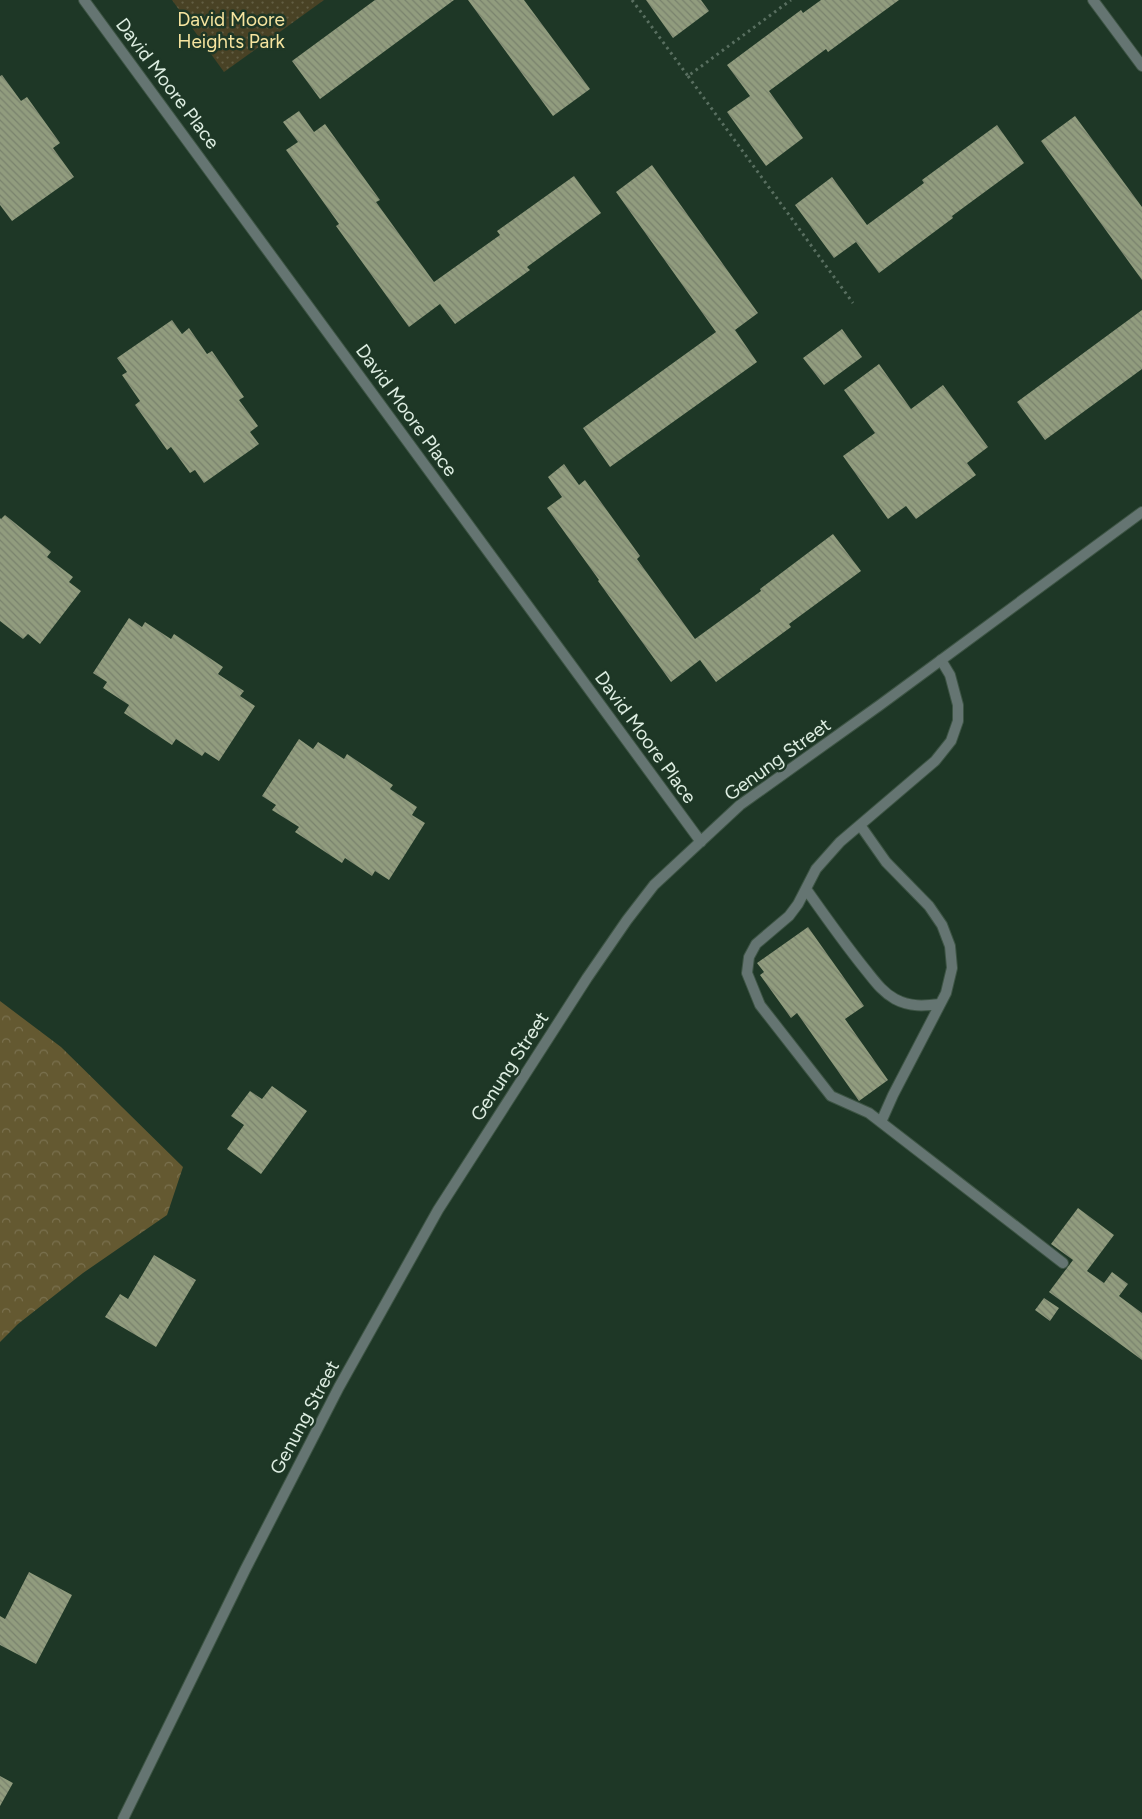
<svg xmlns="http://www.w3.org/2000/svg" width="1142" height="1819" viewBox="0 0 1142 1819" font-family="Figtree,sans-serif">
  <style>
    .green { fill: url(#green-dots) }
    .forest { fill: url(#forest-crowns) }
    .building { fill: url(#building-back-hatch) }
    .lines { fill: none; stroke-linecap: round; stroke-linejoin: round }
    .service-casing { stroke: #3d5444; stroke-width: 12 }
    .minor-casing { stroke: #3d5444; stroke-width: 12 }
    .path { stroke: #596f60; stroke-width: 3; stroke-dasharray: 2.5 4; stroke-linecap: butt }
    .service { stroke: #657572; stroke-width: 10 }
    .minor { stroke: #657572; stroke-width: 10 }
    .labels { text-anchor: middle; stroke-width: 5; stroke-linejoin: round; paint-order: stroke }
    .park-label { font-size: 19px; fill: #f6e49f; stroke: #1e3726 }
    .street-label { font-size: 19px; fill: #ddede1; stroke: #1e3726 }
  </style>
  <defs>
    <pattern id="green-dots" width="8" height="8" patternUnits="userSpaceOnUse" patternTransform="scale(1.25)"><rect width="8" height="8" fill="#494225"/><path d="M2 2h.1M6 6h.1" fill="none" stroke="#635e44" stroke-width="1.8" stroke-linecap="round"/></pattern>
    <pattern id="forest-crowns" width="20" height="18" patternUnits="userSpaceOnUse" patternTransform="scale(1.25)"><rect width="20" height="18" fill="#645931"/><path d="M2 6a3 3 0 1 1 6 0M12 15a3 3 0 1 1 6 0" fill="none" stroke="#7a714f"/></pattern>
    <pattern id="building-back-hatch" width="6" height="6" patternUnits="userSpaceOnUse" patternTransform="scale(1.25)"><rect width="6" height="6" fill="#919c7e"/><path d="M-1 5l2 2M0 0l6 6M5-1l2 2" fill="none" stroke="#79826d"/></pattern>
  </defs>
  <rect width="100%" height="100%" fill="#1e3726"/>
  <path class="green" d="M 172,0 L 324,0 L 224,72 Z"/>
  <path class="forest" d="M 0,1001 L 61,1047 L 183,1167 L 167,1215 L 83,1273 L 18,1324 L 0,1342 Z"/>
  <path class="building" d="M 375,0 L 454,0 L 320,99 L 292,61 Z
    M 468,0 L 524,0 L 590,89 L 553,116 Z
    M 646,0 L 701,0 L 709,11 L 673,38 Z
    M 821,0 L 899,0 L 828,52 L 826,49 L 769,91 L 803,138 L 766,166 L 727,112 L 750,96 L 727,65 L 801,10 L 803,13 Z
    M 2,75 L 21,101 L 27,97 L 60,143 L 53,148 L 74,177 L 12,221 L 0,205 L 0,76 Z
    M 299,111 L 314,132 L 325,124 L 380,200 L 376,202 L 434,282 L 500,235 L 497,231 L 574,176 L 601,213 L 527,267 L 530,270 L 455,324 L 440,304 L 409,327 L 336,226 L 339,224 L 286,150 L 298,142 L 283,122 Z
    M 1075,116 L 1142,207 L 1142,280 L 1041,141 Z
    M 997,125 L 1024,163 L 952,216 L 953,218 L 879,273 L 856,242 L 834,258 L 795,205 L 832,177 L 867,225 L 924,183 L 922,180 Z
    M 652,165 L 758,313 L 735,330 L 757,362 L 610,467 L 583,428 L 716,332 L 616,192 Z
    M 1142,310 L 1142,369 L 1045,440 L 1017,402 Z
    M 172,320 L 182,334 L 189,328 L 207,354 L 212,351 L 244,397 L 239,400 L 258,426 L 250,432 L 259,444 L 204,483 L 195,470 L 190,473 L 171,447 L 167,450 L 135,405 L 140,401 L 122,375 L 127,372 L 117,358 Z
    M 842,329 L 862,357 L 824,385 L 803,358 Z
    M 879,364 L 911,409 L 943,385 L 988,447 L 967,463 L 976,475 L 916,519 L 906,506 L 888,519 L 843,456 L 875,433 L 844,390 Z
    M 564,464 L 579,485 L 585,480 L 640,556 L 637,559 L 695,639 L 761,591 L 760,589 L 833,534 L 861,571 L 789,624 L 791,627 L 716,682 L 700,660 L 671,682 L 598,581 L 599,580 L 547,508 L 562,497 L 548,477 Z
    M 5,515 L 51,552 L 47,557 L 73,577 L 69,582 L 81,591 L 40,644 L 28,634 L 23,639 L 0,621 L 0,518 L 1,519 Z
    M 129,618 L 142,627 L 145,622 L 171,639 L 174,634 L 223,667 L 218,674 L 244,691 L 240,696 L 255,706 L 219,761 L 205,752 L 202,756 L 176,739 L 172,745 L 124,713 L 129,705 L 103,688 L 107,682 L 93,673 Z
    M 299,739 L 313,749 L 318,742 L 344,759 L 347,754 L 393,785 L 390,789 L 417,807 L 412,815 L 425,823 L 389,880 L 375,871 L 372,876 L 345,858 L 342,863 L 295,832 L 299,827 L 272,810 L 276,805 L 262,796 Z
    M 808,927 L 864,1006 L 845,1019 L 888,1080 L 859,1101 L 797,1013 L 791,1018 L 760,975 L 764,972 L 757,963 Z
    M 272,1086 L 307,1111 L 261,1174 L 227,1149 L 244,1125 L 231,1116 L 250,1091 L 262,1099 Z
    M 1078,1208 L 1114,1235 L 1087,1271 L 1104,1283 L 1112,1272 L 1128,1284 L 1119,1296 L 1142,1313 L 1142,1360 L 1049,1292 L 1073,1260 L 1051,1244 Z
    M 154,1255 L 196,1280 L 156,1347 L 105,1317 L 120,1294 L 128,1299 Z
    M 1044,1298 L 1059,1308 L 1050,1321 L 1035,1310 Z
    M 29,1572 L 72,1595 L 36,1664 L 0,1645 L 0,1616 L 5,1619 Z
    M 0,1776 L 13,1783 L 0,1806 Z"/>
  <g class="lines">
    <g class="service-casing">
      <path id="service" d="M 941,660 L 950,675 L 958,705 L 958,721 L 951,741 L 935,761 L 840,842 L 816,869 L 798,904 L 789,916 L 756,944 L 749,957 L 747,973 L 760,1005 L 831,1096 L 869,1113 L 1063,1263
        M 860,825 L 886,862 L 929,906 L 942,925 L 950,946 L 952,968 L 946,993 L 893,1095 L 881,1122
        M 806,889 C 825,916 844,943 865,969 C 874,980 882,992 895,999 C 910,1007 924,1006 940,1004"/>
    </g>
    <g class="minor-casing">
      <path id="minor" d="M 84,0 L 701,842
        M 1093,0 L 1142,66
        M 123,1819 L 245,1570 L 339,1387 L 438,1210 L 587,978 L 627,920 L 654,885 L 740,805 L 880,705 L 1142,512"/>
    </g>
    <path class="path" d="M 632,0 L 688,76 L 791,0
      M 688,76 L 853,303"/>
    <use href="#service" class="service"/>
    <use href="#minor" class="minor"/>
  </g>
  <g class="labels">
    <g class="park-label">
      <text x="231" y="26">David Moore<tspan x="231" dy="22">Heights Park</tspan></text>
    </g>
    <g class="street-label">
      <text transform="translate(168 83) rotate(53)" y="7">David Moore Place</text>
      <text transform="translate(407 410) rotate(54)" y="7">David Moore Place</text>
      <text transform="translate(646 737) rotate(54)" y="7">David Moore Place</text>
      <text transform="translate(777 759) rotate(-36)" y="7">Genung Street</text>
      <text transform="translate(509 1066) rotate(-57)" y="7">Genung Street</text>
      <text transform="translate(304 1417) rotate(-62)" y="7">Genung Street</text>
    </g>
  </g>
</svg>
